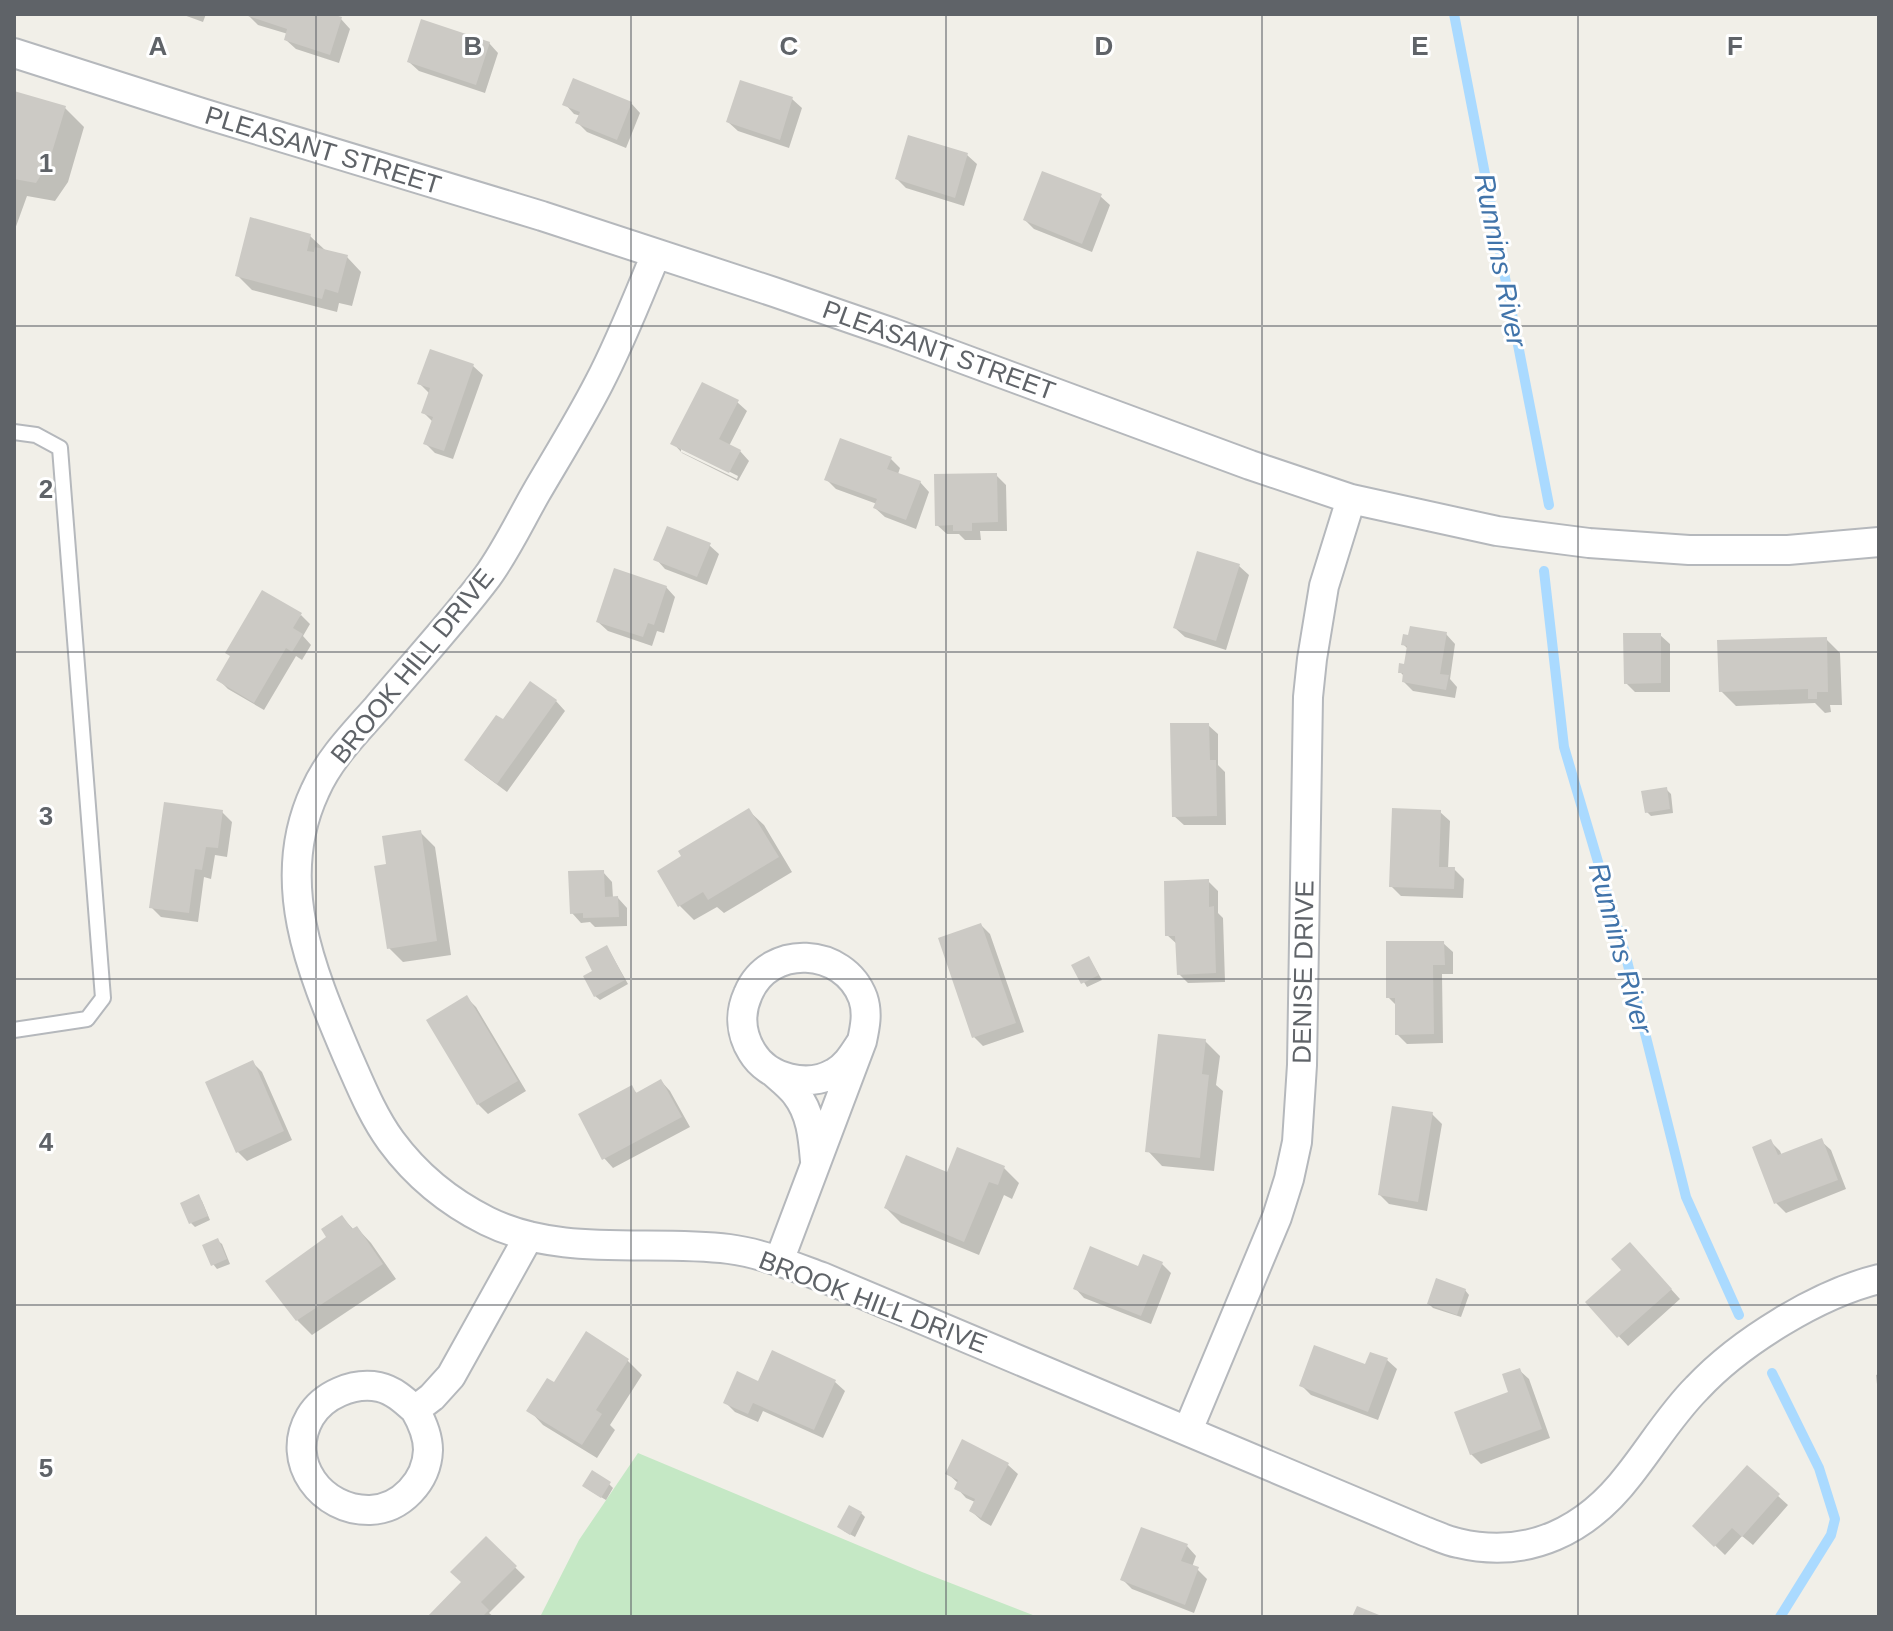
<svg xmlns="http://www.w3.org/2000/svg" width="1893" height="1631" viewBox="0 0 1893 1631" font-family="Arial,sans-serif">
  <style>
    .green { fill: #c5e8c5 }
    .shadow { fill: #0003; fill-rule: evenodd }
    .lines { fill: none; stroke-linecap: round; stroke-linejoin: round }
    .stream { stroke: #aadaff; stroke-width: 10 }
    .building { fill: #cccac5 }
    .service-casing { stroke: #b5b8bc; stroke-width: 18 }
    .minor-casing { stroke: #b5b8bc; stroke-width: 32 }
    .service { stroke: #fff; stroke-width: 14 }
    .minor { stroke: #fff; stroke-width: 28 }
    .grid { fill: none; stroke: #5f6368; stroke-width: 2; stroke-opacity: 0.55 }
    .labels { text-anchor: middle; stroke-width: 6; stroke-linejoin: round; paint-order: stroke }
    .street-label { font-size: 26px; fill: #5f6368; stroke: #fff }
    .water-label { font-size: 28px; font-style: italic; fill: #4174aa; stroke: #fff }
    .grid-label { font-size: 26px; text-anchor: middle; font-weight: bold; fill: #5f6368; stroke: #fff; stroke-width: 6; stroke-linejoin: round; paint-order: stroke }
  </style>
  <rect width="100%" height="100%" fill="#f1efe8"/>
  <path class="green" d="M 638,1453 L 922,1572 L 1038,1617 L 540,1617 L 579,1540 Z"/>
  <path class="shadow" d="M 181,14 L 206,14 L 203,22 Z
    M 249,14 L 325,14 L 341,19 L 350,29 L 339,63 L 296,49 L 286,40 L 288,34 L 258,25 L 249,16 Z
    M 489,43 L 498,53 L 485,93 L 419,71 L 409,62 Z
    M 14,93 L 65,108 L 84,127 L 68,182 L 55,201 L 27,196 L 14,232 Z
    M 792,99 L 802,108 L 789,148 L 738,131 L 728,122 Z
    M 631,103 L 640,113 L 626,148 L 587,132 L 578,123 L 581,116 L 574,114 L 565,104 Z
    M 967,155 L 977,164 L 964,206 L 906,188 L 897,179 Z
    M 1100,196 L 1110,205 L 1092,252 L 1034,229 L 1025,220 Z
    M 310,236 L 325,250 L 347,257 L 361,272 L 352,306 L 339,303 L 337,312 L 252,290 L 237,275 Z
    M 473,366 L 483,375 L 453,459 L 435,453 L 425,443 L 433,422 L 423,412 L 430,394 L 419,383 Z
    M 737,402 L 747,411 L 729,446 L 740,451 L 749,461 L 738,481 L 682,453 L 673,443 ZM 681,447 L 738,476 L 737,479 L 681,452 Z
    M 891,459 L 900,468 L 898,474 L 920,482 L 929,492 L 916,529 L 885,517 L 875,508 L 877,504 L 836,489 L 827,480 Z
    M 996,475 L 1006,485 L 1007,531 L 980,531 L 981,540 L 965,540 L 959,534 L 947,534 L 937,525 Z
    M 709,545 L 719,554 L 707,585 L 665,569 L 656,559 Z
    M 1239,566 L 1249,575 L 1226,650 L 1185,637 L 1175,628 Z
    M 666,587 L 675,597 L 664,633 L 657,631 L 652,646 L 608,631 L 598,622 Z
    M 301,615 L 310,624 L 303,636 L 311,645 L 302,660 L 296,656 L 264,710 L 228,689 L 219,680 Z
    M 1446,634 L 1455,644 L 1450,679 L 1457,687 L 1455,698 L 1413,691 L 1404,682 L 1404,676 L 1400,672 L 1406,666 L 1409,650 L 1403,644 Z
    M 1660,635 L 1670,644 L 1670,692 L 1635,692 L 1626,683 Z
    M 1826,639 L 1840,653 L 1842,705 L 1830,705 L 1831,712 L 1825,713 L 1815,703 L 1736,706 L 1721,691 Z
    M 556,701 L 565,711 L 507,792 L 476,769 L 466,760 Z
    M 1208,725 L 1218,734 L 1218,765 L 1225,772 L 1226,825 L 1184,825 L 1174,816 Z
    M 1666,789 L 1671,794 L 1673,813 L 1651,816 L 1647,812 Z
    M 749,811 L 764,825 L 792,872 L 724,913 L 717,907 L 694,920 L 680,906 L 684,857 Z
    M 222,812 L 232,822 L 227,857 L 215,855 L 211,879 L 204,877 L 198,922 L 161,917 L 152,908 Z
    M 1440,812 L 1450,821 L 1448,869 L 1454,869 L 1464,879 L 1463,898 L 1401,896 L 1391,886 Z
    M 420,832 L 435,847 L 451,955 L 403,962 L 389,948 L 388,866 Z
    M 603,872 L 612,882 L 613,898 L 618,898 L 627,908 L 627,926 L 595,927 L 590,922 L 581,923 L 572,913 Z
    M 1208,881 L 1218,891 L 1218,913 L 1223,918 L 1225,982 L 1188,983 L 1179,974 L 1178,945 L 1167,935 Z
    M 981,925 L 990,934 L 1024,1032 L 983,1046 L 974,1037 Z
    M 1443,943 L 1453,952 L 1453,974 L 1442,974 L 1443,1043 L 1407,1044 L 1397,1034 L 1397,1006 L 1388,997 Z
    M 606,948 L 610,952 L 628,984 L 600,1000 L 595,996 Z
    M 1089,958 L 1102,980 L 1087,987 L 1074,966 Z
    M 467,998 L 476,1007 L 526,1091 L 488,1114 L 478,1104 Z
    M 1205,1041 L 1220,1056 L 1216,1085 L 1223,1091 L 1214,1171 L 1162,1166 L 1148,1151 Z
    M 252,1062 L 262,1072 L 292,1140 L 247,1161 L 237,1151 Z
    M 661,1081 L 670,1091 L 690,1127 L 613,1168 L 604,1158 L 631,1088 L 638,1094 Z
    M 1432,1114 L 1442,1124 L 1427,1211 L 1389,1204 L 1380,1195 Z
    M 1770,1141 L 1780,1151 L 1782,1156 L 1821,1141 L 1831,1150 L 1846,1189 L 1786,1213 L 1776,1203 L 1754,1148 Z
    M 958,1149 L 1004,1168 L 1019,1183 L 1012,1199 L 1004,1195 L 979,1255 L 901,1223 L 886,1208 L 948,1175 Z
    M 198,1196 L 202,1201 L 210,1220 L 195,1227 L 191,1223 Z
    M 342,1217 L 354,1230 L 357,1228 L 371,1243 L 396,1279 L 312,1335 L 297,1320 L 268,1281 L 329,1237 Z
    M 217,1240 L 222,1244 L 230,1264 L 217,1269 L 213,1264 Z
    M 1640,1255 L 1680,1299 L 1628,1346 L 1588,1303 Z
    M 1162,1264 L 1171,1273 L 1151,1324 L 1084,1298 L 1075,1288 L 1139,1268 Z
    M 1465,1290 L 1469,1295 L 1461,1317 L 1433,1308 L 1429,1304 Z
    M 773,1353 L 835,1382 L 845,1391 L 823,1438 L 763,1411 L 758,1422 L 735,1412 L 725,1402 L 759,1383 Z
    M 627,1360 L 642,1375 L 610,1425 L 615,1430 L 597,1458 L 543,1425 L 529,1410 L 554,1385 Z
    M 1387,1360 L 1397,1369 L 1378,1420 L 1311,1395 L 1301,1385 Z
    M 1519,1370 L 1529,1379 L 1550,1438 L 1481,1464 L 1471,1454 L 1511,1394 Z
    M 1879,1374 L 1879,1403 L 1876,1375 Z
    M 963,1442 L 1008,1465 L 1018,1474 L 991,1526 L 981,1520 L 971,1511 L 975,1502 L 966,1498 L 957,1488 L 959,1484 L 947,1473 Z
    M 1747,1468 L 1788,1505 L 1753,1545 L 1742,1536 L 1725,1555 L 1695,1526 Z
    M 609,1484 L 613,1488 L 606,1500 L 589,1490 Z
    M 861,1513 L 865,1517 L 855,1537 L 844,1531 Z
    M 486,1539 L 525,1577 L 489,1613 L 494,1617 L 429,1617 L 464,1583 Z
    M 1187,1546 L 1196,1556 L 1192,1567 L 1197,1569 L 1207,1579 L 1194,1613 L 1132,1589 L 1123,1580 Z"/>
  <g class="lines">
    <path class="stream" d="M 1454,14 L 1549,505
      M 1544,571 L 1564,747 L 1625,953 L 1686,1197 L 1739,1315
      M 1772,1373 L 1819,1468 L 1835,1519 L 1831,1535 L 1780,1617"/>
  </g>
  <path class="building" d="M 242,14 L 331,14 L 342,17 L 330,55 L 284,40 L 287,29 Z
    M 421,19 L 490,42 L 476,85 L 407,62 Z
    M 573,78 L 632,102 L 617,140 L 575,123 L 580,112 L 562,105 Z
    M 740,80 L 793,97 L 780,140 L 726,122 Z
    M 14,91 L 66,106 L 49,162 L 36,183 L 14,179 Z
    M 908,135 L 968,153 L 955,198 L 895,179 Z
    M 1042,171 L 1102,194 L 1082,244 L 1023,220 Z
    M 250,217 L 311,234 L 307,251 L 314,252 L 315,247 L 348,255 L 338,293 L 325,289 L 322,299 L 235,276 Z
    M 430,349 L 474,364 L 444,451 L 423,444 L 433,417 L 421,413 L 430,388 L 417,384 Z
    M 702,382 L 739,400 L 719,439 L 741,450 L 729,473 L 670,444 Z
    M 840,438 L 892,457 L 887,469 L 921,481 L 906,520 L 873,508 L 877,499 L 824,480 Z
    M 997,473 L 998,522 L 972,523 L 972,531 L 953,531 L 953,525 L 935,526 L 934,474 Z
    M 667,526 L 711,543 L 697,577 L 653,560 Z
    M 1197,551 L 1240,564 L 1216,641 L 1173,628 Z
    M 614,568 L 667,586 L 654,625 L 648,623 L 643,637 L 596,622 Z
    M 262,590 L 302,613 L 293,628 L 303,634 L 292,652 L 286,648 L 254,703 L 216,680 L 230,656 L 225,653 Z
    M 1410,626 L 1447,632 L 1440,674 L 1449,675 L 1446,690 L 1402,682 L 1403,673 L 1398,673 L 1399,663 L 1404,664 L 1407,646 L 1401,645 L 1403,634 L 1408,635 Z
    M 1623,633 L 1661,633 L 1661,683 L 1624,684 Z
    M 1827,637 L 1828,692 L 1817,692 L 1817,699 L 1808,699 L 1808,689 L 1719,692 L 1717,640 Z
    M 530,681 L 557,700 L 497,784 L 464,760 L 496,715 L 503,719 Z
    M 1170,723 L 1209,723 L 1210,760 L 1216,760 L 1217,816 L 1172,817 Z
    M 1667,787 L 1670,809 L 1645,813 L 1641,791 Z
    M 164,802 L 223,810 L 218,848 L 206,847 L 202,870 L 195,869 L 189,913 L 149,908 Z
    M 749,808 L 779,857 L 708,900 L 703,892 L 678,907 L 657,871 L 681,856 L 678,851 Z
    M 1392,808 L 1441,810 L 1439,867 L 1455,867 L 1454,889 L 1389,887 Z
    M 421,830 L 437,941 L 387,949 L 374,866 L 386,864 L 382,836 Z
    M 604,870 L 605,897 L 618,896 L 619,917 L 583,918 L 583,913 L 570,914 L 568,871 Z
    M 1209,879 L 1209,907 L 1214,906 L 1216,973 L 1177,975 L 1175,936 L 1165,936 L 1164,881 Z
    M 981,923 L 1016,1023 L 972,1038 L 938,938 Z
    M 1386,941 L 1444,941 L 1445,965 L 1433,965 L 1434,1034 L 1395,1035 L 1395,998 L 1386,998 Z
    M 607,945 L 625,980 L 594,997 L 583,976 L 592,971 L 585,957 Z
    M 1089,956 L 1099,975 L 1081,984 L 1071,965 Z
    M 467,995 L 518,1081 L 477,1105 L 426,1020 Z
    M 1158,1034 L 1206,1039 L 1202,1074 L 1209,1075 L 1200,1158 L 1145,1152 Z
    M 253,1060 L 284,1131 L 236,1153 L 205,1082 Z
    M 661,1079 L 682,1117 L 602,1160 L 578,1114 L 632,1085 L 636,1093 Z
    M 1392,1106 L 1433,1112 L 1418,1202 L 1378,1195 Z
    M 1822,1138 L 1838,1180 L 1774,1204 L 1752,1147 L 1771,1139 L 1778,1155 Z
    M 957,1147 L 1005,1166 L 998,1185 L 989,1182 L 964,1242 L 884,1208 L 906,1155 L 947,1172 Z
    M 199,1194 L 208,1216 L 189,1224 L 180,1203 Z
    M 342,1215 L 352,1229 L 357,1226 L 383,1264 L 296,1321 L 265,1281 L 326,1237 L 321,1229 Z
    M 218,1238 L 227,1259 L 211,1266 L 202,1245 Z
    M 1630,1242 L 1672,1289 L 1617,1338 L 1585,1302 L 1621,1270 L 1611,1259 Z
    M 1090,1246 L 1138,1266 L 1143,1254 L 1163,1262 L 1141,1316 L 1073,1289 Z
    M 1436,1278 L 1466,1289 L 1457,1315 L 1427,1304 Z
    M 586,1331 L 629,1359 L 596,1410 L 602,1414 L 582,1445 L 526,1411 L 547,1378 L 554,1382 Z
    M 1314,1345 L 1365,1364 L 1370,1352 L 1388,1358 L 1368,1412 L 1299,1386 Z
    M 772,1350 L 836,1380 L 814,1430 L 753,1403 L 748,1414 L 723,1403 L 737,1371 L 758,1381 Z
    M 1520,1368 L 1542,1429 L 1470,1455 L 1454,1412 L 1508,1392 L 1502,1374 Z
    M 962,1439 L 1009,1463 L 981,1518 L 969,1511 L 975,1499 L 954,1489 L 958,1480 L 945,1474 Z
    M 1747,1465 L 1780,1494 L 1742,1537 L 1732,1528 L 1714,1547 L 1692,1526 Z
    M 592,1470 L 611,1482 L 601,1498 L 582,1486 Z
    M 849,1505 L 862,1512 L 850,1535 L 837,1527 Z
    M 1141,1527 L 1188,1544 L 1181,1561 L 1199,1567 L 1185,1605 L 1120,1580 Z
    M 486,1536 L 517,1566 L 481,1602 L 489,1610 L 482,1617 L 427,1617 L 461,1582 L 450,1572 Z
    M 1357,1606 L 1384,1617 L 1352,1617 Z"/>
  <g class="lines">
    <g class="service-casing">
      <path id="service" d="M 14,432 L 36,435 L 60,448 L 103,998 L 87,1019 L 14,1030"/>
    </g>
    <g class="minor-casing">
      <path id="minor" d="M 14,53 L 202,113 L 542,216 L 774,292 L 893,333 L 1250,465 L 1351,499 L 1497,531 L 1589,543 L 1689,550 L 1788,550 L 1879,542
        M 656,254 C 638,297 621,341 599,383 C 580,420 557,457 536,493 C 520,521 506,551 487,577 C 453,622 414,664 377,708 C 354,734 329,759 315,791 C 273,881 311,970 347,1055 C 360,1084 372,1115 391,1141 C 416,1175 449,1202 487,1221 C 562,1258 650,1239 729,1249 C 761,1253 792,1266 822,1277 L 1424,1531 C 1435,1535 1447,1541 1458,1543 C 1529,1560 1587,1530 1629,1475 C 1652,1446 1671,1414 1697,1388 C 1740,1342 1818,1294 1879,1279
        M 773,1072 C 781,1079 790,1086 796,1094 C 811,1113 813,1137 815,1161
        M 779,1261 L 862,1041 C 865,1027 868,1013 863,998 C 844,947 769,943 748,994 C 739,1014 741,1034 752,1052 C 768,1079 808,1088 834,1073 C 847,1066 854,1053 862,1041
        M 415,1410 C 422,1422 428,1435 428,1450 C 427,1481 401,1509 370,1510 C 322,1511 284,1462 310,1417 C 323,1395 353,1382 379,1387 C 393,1390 404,1400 415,1410 L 432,1397 L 451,1376 L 529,1236
        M 1188,1430 L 1277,1217 L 1289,1179 L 1297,1142 L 1302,1065 L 1308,697 L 1312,659 L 1324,586 L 1351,499"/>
    </g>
    <use href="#service" class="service"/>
    <use href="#minor" class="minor"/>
  </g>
  <path class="grid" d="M 316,14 L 316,1617M 631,14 L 631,1617M 946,14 L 946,1617M 1262,14 L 1262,1617M 1578,14 L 1578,1617M 14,326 L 1879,326M 14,652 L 1879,652M 14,979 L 1879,979M 14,1305 L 1879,1305"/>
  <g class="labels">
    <g class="street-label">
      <text transform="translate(323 150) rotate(17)" y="9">PLEASANT STREET</text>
      <text transform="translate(939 350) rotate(20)" y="9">PLEASANT STREET</text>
      <text transform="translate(412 666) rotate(-51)" y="9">BROOK HILL DRIVE</text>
      <text transform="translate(1303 972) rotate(-89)" y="9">DENISE DRIVE</text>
      <text transform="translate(873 1302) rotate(21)" y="9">BROOK HILL DRIVE</text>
    </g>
    <g class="water-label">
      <text transform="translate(1501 260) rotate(79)" y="10">Runnins River</text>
      <text transform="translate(1621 948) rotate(75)" y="10">Runnins River</text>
    </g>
  </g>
  <g class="grid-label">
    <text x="158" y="55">A</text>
    <text x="473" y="55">B</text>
    <text x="789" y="55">C</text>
    <text x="1104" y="55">D</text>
    <text x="1420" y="55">E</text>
    <text x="1735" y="55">F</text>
    <text x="46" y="172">1</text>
    <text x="46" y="498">2</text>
    <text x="46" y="825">3</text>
    <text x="46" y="1151">4</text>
    <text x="46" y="1477">5</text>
  </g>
  <rect width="1893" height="1631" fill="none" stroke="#5f6368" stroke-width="32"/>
</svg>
